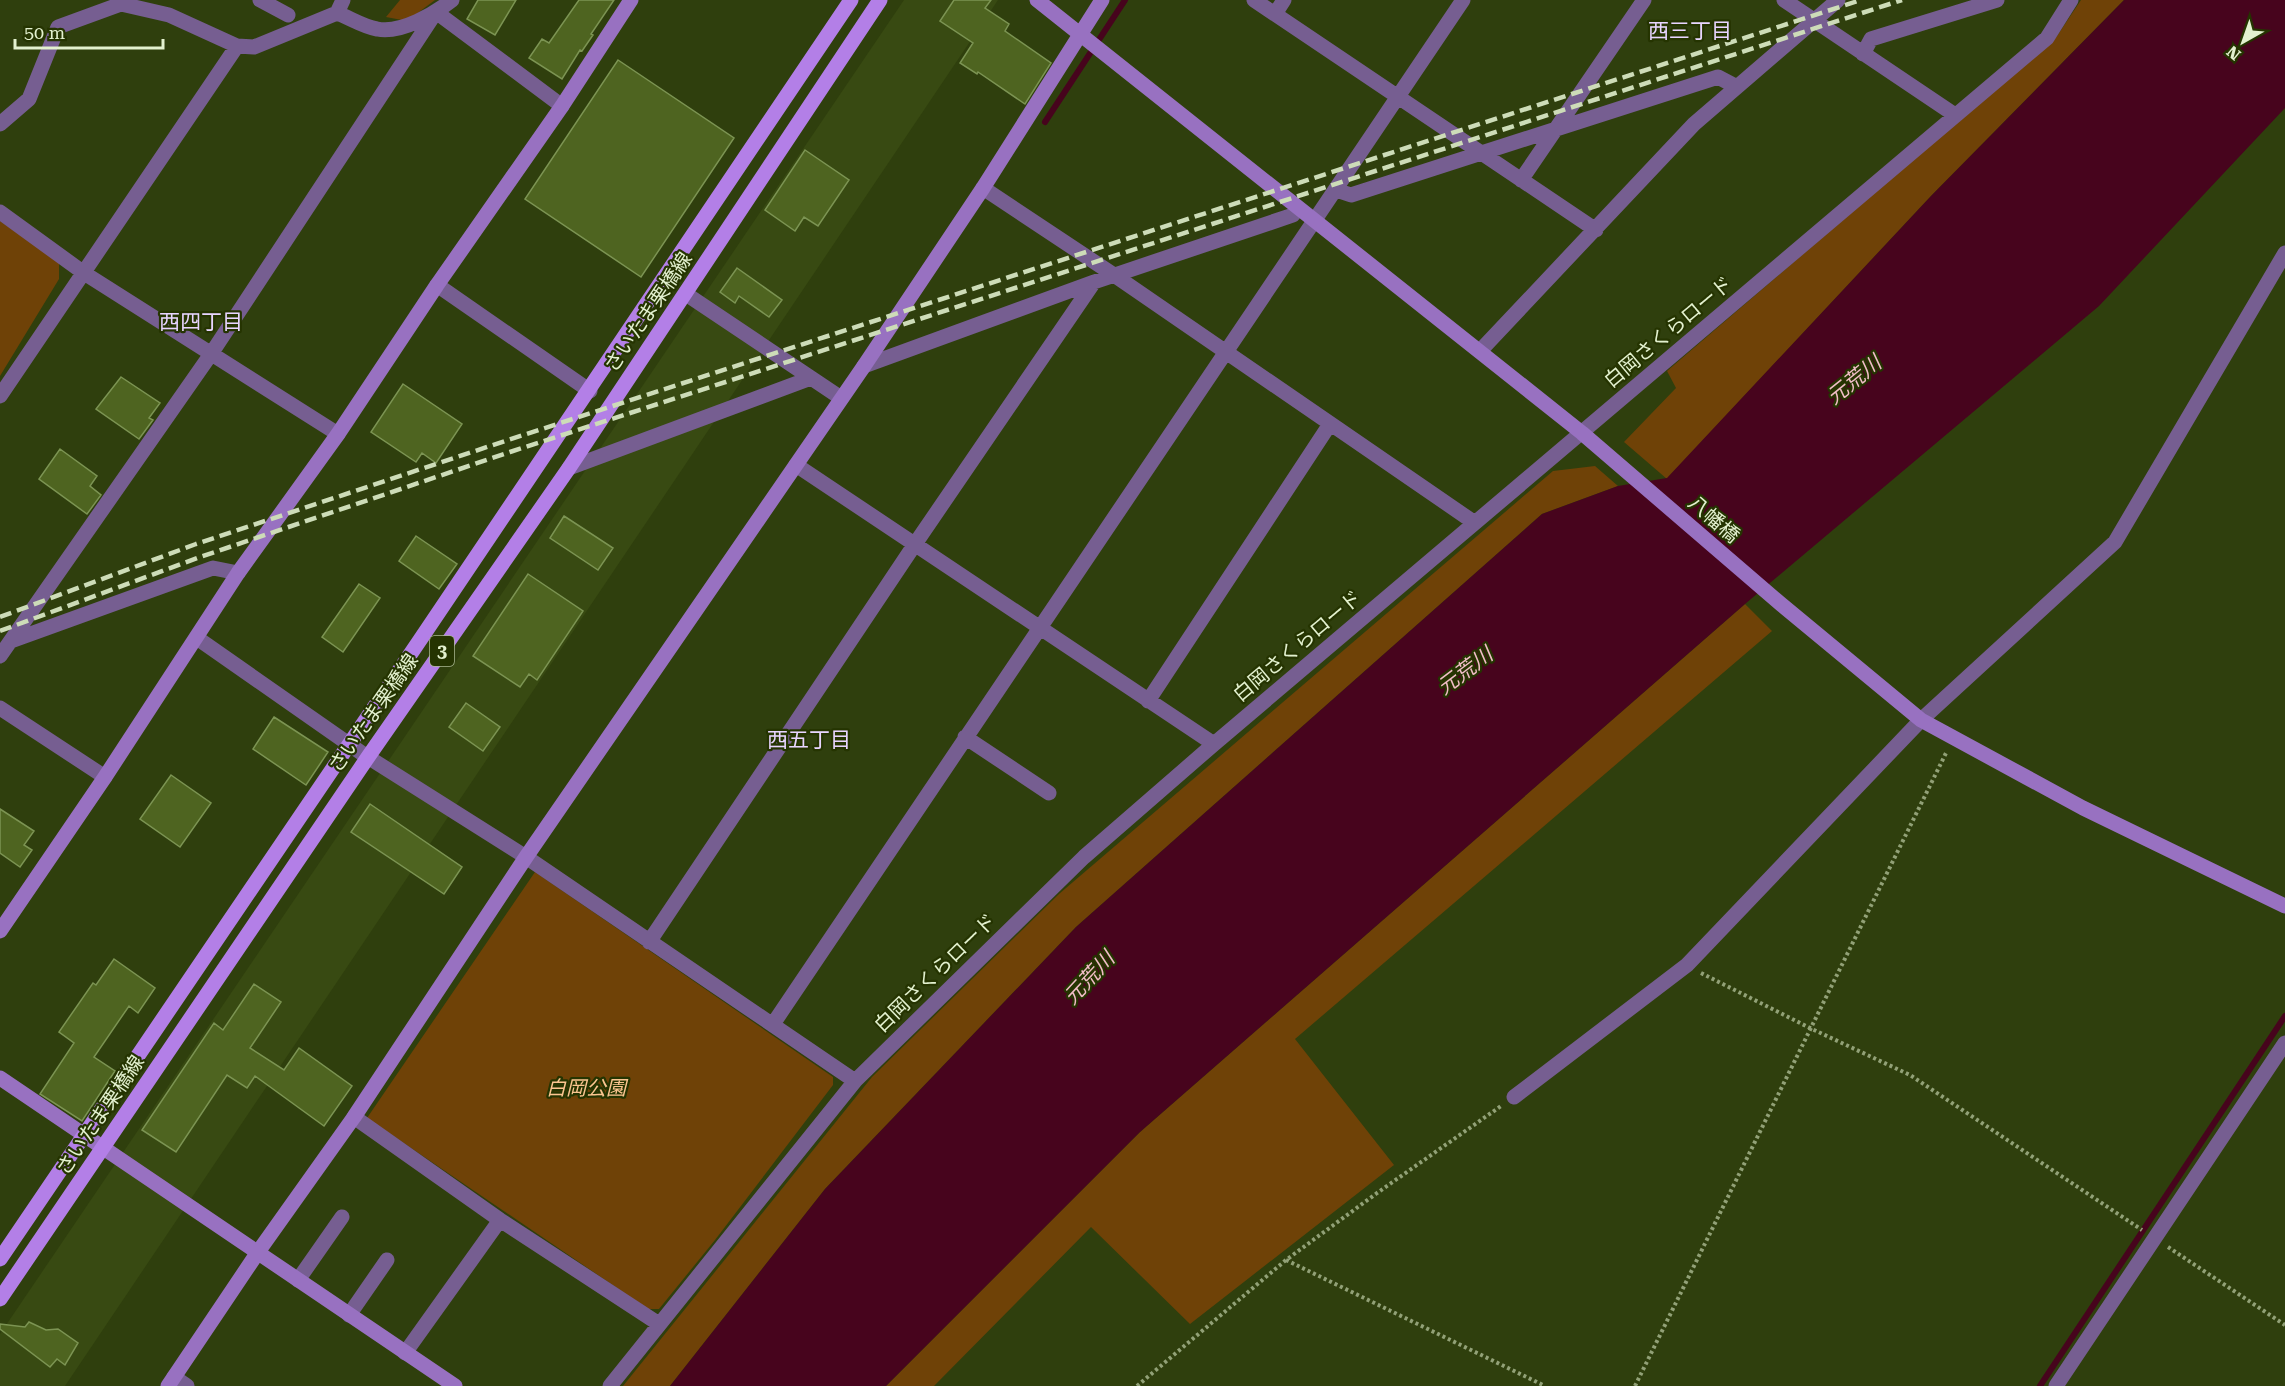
<svg xmlns="http://www.w3.org/2000/svg" width="2285" height="1386" viewBox="0 0 2285 1386" font-family="'Roboto Serif','Noto Sans JP',serif">
  <style>
    .built { fill: #384a12 }
    .green { fill: #6f4207 }
    .water { fill: #47041d }
    .lines { fill: none; stroke-linecap: round; stroke-linejoin: round }
    .stream { stroke: #47041d; stroke-width: 6 }
    .building { fill: #4e6420; stroke: #7c9453; stroke-width: 1.5 }
    .path { stroke: #92a177; stroke-width: 4; stroke-dasharray: 3 3; stroke-linecap: butt }
    .street { stroke: #765e91; stroke-width: 15 }
    .secondary { stroke: #9871c1; stroke-width: 15 }
    .primary { stroke: #b37fe7; stroke-width: 15 }
    .rail { stroke: #cddcb8; stroke-width: 4.5; stroke-dasharray: 12 6; stroke-linecap: butt }
    .labels { text-anchor: middle; stroke-width: 4.5; stroke-linejoin: round; paint-order: stroke }
    .shield { fill: #253401; stroke: #aab891; stroke-width: 1.5 }
    .shield-label { font-size: 18px; font-weight: bold; fill: #e3f1cf }
    .street-label { font-size: 20px; fill: #e3f1cf; stroke: #253401 }
    .park-label { font-size: 20px; font-style: italic; fill: #fbc590; stroke: #253401 }
    .neighbourhood-label { font-size: 21px; fill: #e8d5ff; stroke: #253401 }
    .water-label { font-size: 21px; font-style: italic; fill: #f1bdc7; stroke: #253401 }
  </style>
  <rect width="100%" height="100%" fill="#2f3f0d"/>
  <path class="built" d="M 904,0 L 998,0 L 65,1386 L 0,1386 L 0,1334 Z"/>
  <path class="green" d="M 400,0 L 435,0 L 407,21 L 386,17 Z
    M 2081,0 L 2124,0 L 1931,196 L 1667,479 L 1624,442 L 1676,388 L 1667,371 L 2057,36 Z
    M 0,221 L 59,262 L 59,279 L 0,376 Z
    M 1595,466 L 1618,486 L 1542,514 L 1076,927 L 825,1189 L 670,1386 L 623,1386 L 872,1077 L 1059,894 L 1553,471 Z
    M 1745,604 L 1772,631 L 1295,1039 L 1394,1165 L 1190,1324 L 1091,1227 L 934,1386 L 886,1386 L 1140,1132 Z
    M 535,872 L 833,1077 L 833,1085 L 715,1240 L 659,1309 L 648,1309 L 367,1118 Z"/>
  <path class="water" d="M 2124,0 L 2285,0 L 2285,108 L 2099,306 L 1745,604 L 1140,1132 L 886,1386 L 670,1386 L 825,1189 L 1076,927 L 1542,514 L 1618,486 L 1667,478 L 1931,196 Z"/>
  <g class="lines">
    <path class="stream" d="M 1045,122 L 1125,0
      M 2040,1386 L 2285,1016"/>
  </g>
  <path class="building" d="M 478,0 L 516,0 L 495,35 L 467,19 Z
    M 579,0 L 614,0 L 591,34 L 593,35 L 582,51 L 580,50 L 562,79 L 529,58 L 542,39 L 549,43 Z
    M 954,0 L 991,0 L 985,8 L 1009,24 L 1005,31 L 1051,63 L 1025,104 L 978,72 L 977,74 L 960,63 L 973,43 L 940,21 Z
    M 618,60 L 734,138 L 641,277 L 525,199 Z
    M 805,150 L 849,180 L 818,226 L 804,217 L 795,231 L 765,210 Z
    M 737,268 L 782,300 L 769,317 L 739,296 L 735,303 L 720,292 Z
    M 121,377 L 160,403 L 149,418 L 153,420 L 139,439 L 96,409 Z
    M 403,384 L 462,424 L 436,463 L 422,453 L 416,462 L 371,432 Z
    M 60,449 L 97,476 L 90,486 L 101,495 L 87,514 L 39,479 Z
    M 564,516 L 613,548 L 598,570 L 550,538 Z
    M 416,536 L 457,564 L 439,589 L 399,561 Z
    M 528,574 L 583,611 L 537,680 L 529,674 L 520,687 L 473,656 Z
    M 359,584 L 380,598 L 343,652 L 322,637 Z
    M 466,703 L 500,727 L 483,751 L 449,727 Z
    M 274,717 L 328,752 L 306,785 L 253,749 Z
    M 171,775 L 211,803 L 180,847 L 140,819 Z
    M 370,804 L 462,867 L 444,894 L 351,832 Z
    M 0,809 L 34,831 L 24,845 L 32,850 L 20,867 L 0,853 Z
    M 114,959 L 155,988 L 138,1013 L 129,1006 L 94,1057 L 115,1071 L 82,1121 L 40,1094 L 74,1043 L 59,1032 L 93,983 L 96,985 Z
    M 254,984 L 281,1002 L 250,1048 L 284,1070 L 299,1048 L 352,1086 L 324,1126 L 255,1076 L 247,1088 L 227,1075 L 176,1152 L 142,1130 L 214,1023 L 223,1030 Z
    M 29,1322 L 46,1330 L 58,1329 L 78,1343 L 65,1365 L 57,1359 L 50,1367 L 0,1329 L 0,1324 L 25,1327 Z"/>
  <g class="lines">
    <path class="path" d="M 1701,973 L 1812,1029 L 1910,1075 L 2142,1230
      M 2168,1247 L 2285,1325
      M 1286,1260 L 1545,1386
      M 1137,1386 L 1286,1260 L 1377,1193 L 1501,1106
      M 1635,1386 L 1947,751"/>
    <path class="street" d="M 260,0 L 288,15
      M 1254,0 L 1596,230
      M 1784,0 L 1955,115
      M 436,12 L 562,106
      M 337,13 C 350,18 364,27 377,29 C 401,34 434,14 452,0
      M 1275,14 L 1284,0
      M 1863,54 L 1871,39 L 1997,0
      M 0,124 L 29,99 L 58,27 L 121,4 L 169,15 L 237,46 L 254,47 L 337,13 L 343,0
      M 1521,180 L 1644,0
      M 983,188 L 1114,275 L 1475,523
      M 1336,190 L 1351,195 L 1718,77 L 1737,87
      M 0,212 L 84,273 L 338,434
      M 437,285 L 590,391
      M 686,294 L 841,398
      M 1480,351 L 1694,124 L 1838,0
      M 864,366 L 1094,282 L 1293,215 L 1298,208
      M 0,396 L 237,46
      M 796,465 L 1214,744
      M 569,468 L 811,378
      M 197,638 L 363,754 L 526,857 L 855,1081
      M 11,641 L 213,568 L 238,573
      M 0,656 L 211,354 L 436,12
      M 1148,701 L 1330,424
      M 0,708 L 105,777
      M 965,737 L 1049,793
      M 649,942 L 915,544 L 1094,282
      M 773,1024 L 1463,0
      M 1514,1097 L 1687,965 L 1921,720 L 2115,542 L 2285,253
      M 354,1117 L 500,1220 L 659,1324
      M 298,1280 L 342,1217
      M 349,1315 L 387,1260
      M 405,1353 L 500,1220
      M 174,1377 L 187,1386
      M 610,1386 L 855,1081 L 1084,857 L 1214,744 L 2047,38 L 2071,0
      M 2056,1386 L 2285,1043"/>
    <path class="secondary" d="M 1037,0 L 1582,433 L 1782,605 L 1921,720 L 2083,808 L 2285,906
      M 0,931 L 105,777 L 238,573 L 338,434 L 437,285 L 562,106 L 631,0
      M 0,1078 L 455,1386
      M 168,1386 L 258,1252 L 354,1117 L 526,857 L 864,366 L 983,188 L 1102,0"/>
    <path class="primary" d="M 0,1259 C 284,840 570,421 851,0
      M 0,1299 L 368,757 L 569,468 L 880,0"/>
    <path class="rail" d="M 0,617 L 196,544 L 505,441 L 1861,0
      M 0,631 L 200,557 L 510,452 L 1902,0"/>
  </g>
  <g class="labels">
    <rect class="shield" x="430" y="636" width="24" height="30" rx="4.5"/>
    <g class="shield-label">
      <text x="442" y="657">3</text>
    </g>
    <g class="street-label">
      <text transform="translate(648 312) rotate(-56)" y="7">さいたま栗橋線</text>
      <text transform="translate(1668 332) rotate(-40)" y="7">白岡さくらロード</text>
      <text transform="translate(1714 519) rotate(41)" y="7">八幡橋</text>
      <text transform="translate(1297 646) rotate(-40)" y="7">白岡さくらロード</text>
      <text transform="translate(373 713) rotate(-55)" y="7">さいたま栗橋線</text>
      <text transform="translate(935 973) rotate(-44)" y="7">白岡さくらロード</text>
      <text transform="translate(100 1115) rotate(-56)" y="7">さいたま栗橋線</text>
    </g>
    <g class="park-label">
      <text x="586" y="1095">白岡公園</text>
    </g>
    <g class="neighbourhood-label">
      <text x="1690" y="38">西三丁目</text>
      <text x="201" y="329">西四丁目</text>
      <text x="809" y="747">西五丁目</text>
    </g>
    <g class="water-label">
      <text transform="translate(1854 380) rotate(-39)" y="7">元荒川</text>
      <text transform="translate(1465 671) rotate(-37)" y="7">元荒川</text>
      <text transform="translate(1089 978) rotate(-47)" y="7">元荒川</text>
    </g>
  </g>
  <g transform="translate(2243 42) rotate(220)" stroke="#253401" stroke-width="4.5" paint-order="stroke">
  <path d="M0-4.5L10 22L0 15L-10 22Z" fill="#e3f1cf"/>
  <text y="-9" font-size="16" font-weight="bold" text-anchor="middle" fill="#e3f1cf">N</text>
  </g>
  <path d="M15 39v9h148v-9" fill="none" stroke="#e3f1cf" stroke-width="3"/>
  <text x="24" y="39" font-size="18" fill="#e3f1cf" stroke="#253401" stroke-width="4.5" paint-order="stroke">50 m</text>
</svg>
